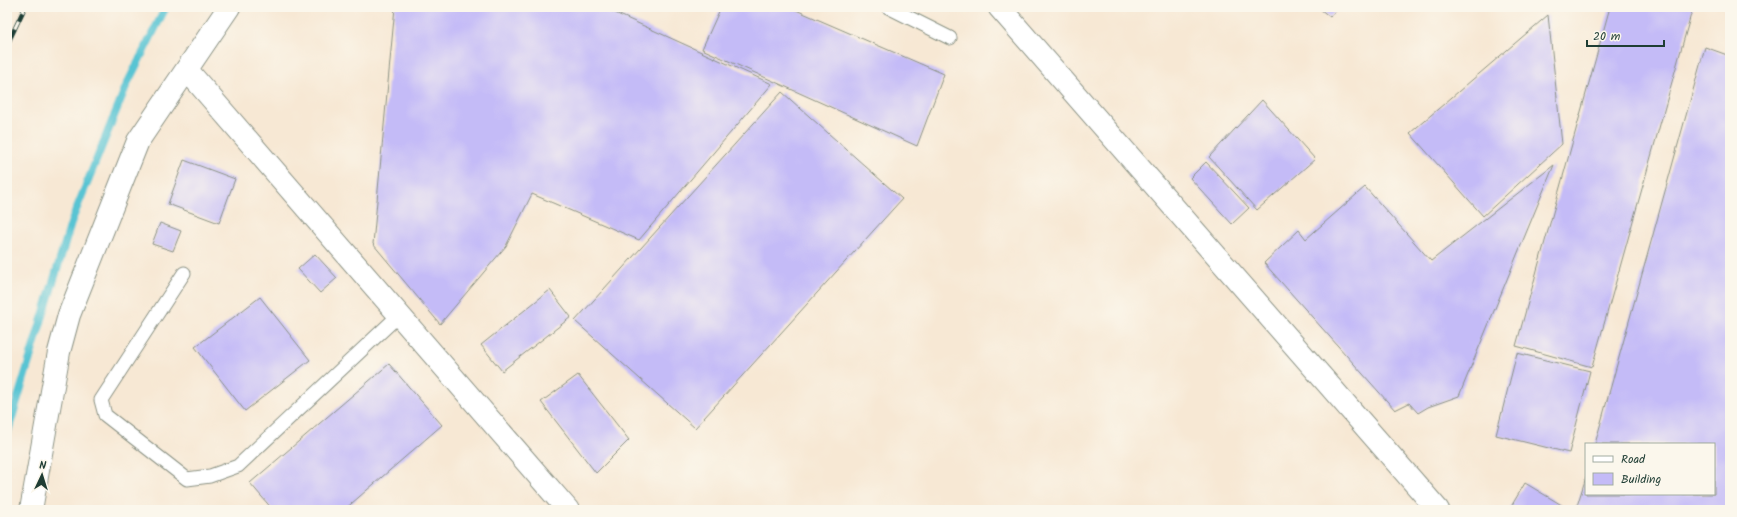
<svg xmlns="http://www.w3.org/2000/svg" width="1737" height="517" viewBox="0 0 1737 517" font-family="Kalam,sans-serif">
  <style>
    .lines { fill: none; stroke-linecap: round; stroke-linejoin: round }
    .stream { stroke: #59c4d3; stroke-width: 8 }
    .building { fill: #c4bbf7 }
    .lane-casing { stroke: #8b9284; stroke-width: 15 }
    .street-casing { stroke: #8b9284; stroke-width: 24 }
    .lane { stroke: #fff; stroke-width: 13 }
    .street { stroke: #fff; stroke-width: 22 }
    .rail-casing { stroke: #1f3d34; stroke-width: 4.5 }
    .rail { stroke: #fbf7ec; stroke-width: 3; stroke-dasharray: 9; stroke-linecap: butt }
  </style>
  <rect width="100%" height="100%" fill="#fbf7ec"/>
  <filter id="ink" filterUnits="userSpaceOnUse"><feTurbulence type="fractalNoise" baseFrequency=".025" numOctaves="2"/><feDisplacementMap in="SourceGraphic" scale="8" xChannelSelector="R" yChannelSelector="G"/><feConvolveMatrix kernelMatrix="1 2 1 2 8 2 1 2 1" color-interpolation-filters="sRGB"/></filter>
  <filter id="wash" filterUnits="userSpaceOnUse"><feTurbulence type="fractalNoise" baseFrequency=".012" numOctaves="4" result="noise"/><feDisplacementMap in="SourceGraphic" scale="16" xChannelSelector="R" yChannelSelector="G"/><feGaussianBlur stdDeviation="0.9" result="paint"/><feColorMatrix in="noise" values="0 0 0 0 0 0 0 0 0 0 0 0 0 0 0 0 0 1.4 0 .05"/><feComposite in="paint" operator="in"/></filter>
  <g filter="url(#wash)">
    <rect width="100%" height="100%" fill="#f7e8d4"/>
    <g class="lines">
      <path class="stream" d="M 7,434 L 72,220 L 127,84 L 166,7"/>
    </g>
    <g id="blocks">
      <path class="building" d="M 395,7 L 602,7 L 772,84 L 639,240 L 532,194 L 506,246 L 440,324 L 373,244 Z
        M 721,7 L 789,7 L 944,74 L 917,146 L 702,49 Z
        M 1322,7 L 1339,7 L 1330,17 L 1320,9 Z
        M 1610,7 L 1693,7 L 1592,367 L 1516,346 Z
        M 1548,15 L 1562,144 L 1483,216 L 1410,133 Z
        M 1705,47 L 1730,56 L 1730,510 L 1585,510 L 1577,506 L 1586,477 L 1586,494 L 1714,494 L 1714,444 L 1595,444 Z
        M 782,92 L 902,199 L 695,428 L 575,321 Z
        M 1262,100 L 1315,159 L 1257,210 L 1209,157 Z
        M 184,160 L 235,179 L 219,223 L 168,204 Z
        M 1206,162 L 1249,208 L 1232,224 L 1190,178 Z
        M 1554,165 L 1459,396 L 1428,407 L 1418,413 L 1409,403 L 1395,410 L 1264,263 L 1299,230 L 1306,239 L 1365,187 L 1431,261 Z
        M 160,223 L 181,231 L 173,251 L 152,244 Z
        M 315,254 L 337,278 L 320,293 L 298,269 Z
        M 550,290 L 571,317 L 502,371 L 481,345 Z
        M 260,297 L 310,360 L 245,411 L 195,347 Z
        M 1517,353 L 1590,371 L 1569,453 L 1496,435 Z
        M 389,364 L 442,425 L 344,510 L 273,510 L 250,483 Z
        M 578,375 L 629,440 L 596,473 L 541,402 Z
        M 1525,483 L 1570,510 L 1509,510 Z"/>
    </g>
  </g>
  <g filter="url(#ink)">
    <use href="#blocks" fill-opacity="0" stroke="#8b9284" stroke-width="1"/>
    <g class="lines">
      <g class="lane-casing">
        <path id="lane" d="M 888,7 L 950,38
          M 184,273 L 101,400 L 105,415 L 187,479 L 210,476 L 238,466 L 399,315"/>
      </g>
      <g class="street-casing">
        <path id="street" d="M 999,7 L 1438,510
          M 187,70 L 568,510
          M 31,510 L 59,352 L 69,315 L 138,141 L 229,7"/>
      </g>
      <use href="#lane" class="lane"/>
      <use href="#street" class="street"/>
      <g class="rail-casing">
        <path id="rail" d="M 7,45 L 25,7"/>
      </g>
      <use href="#rail" class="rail"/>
    </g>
  </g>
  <rect width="1737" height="517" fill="none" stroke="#fbf7ec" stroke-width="24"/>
  <rect x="1585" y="443" width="130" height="52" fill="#fbf7ec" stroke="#a3ada2"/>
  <rect x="1593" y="456" width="20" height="6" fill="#ffffff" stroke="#a3ada2"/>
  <text x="1621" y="463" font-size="12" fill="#1f3d34">Road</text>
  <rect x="1593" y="473" width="20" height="12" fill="#c4bbf7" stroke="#a3ada2"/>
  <text x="1621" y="483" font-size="12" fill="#1f3d34">Building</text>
  <g transform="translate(42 475) rotate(4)" stroke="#fbf7ec" stroke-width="3" paint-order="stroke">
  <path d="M0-3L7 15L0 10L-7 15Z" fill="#1f3d34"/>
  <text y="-6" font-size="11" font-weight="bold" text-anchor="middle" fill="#1f3d34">N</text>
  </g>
  <path d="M1587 40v6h77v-6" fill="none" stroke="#1f3d34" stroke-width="2"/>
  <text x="1593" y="40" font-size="12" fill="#1f3d34" stroke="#fbf7ec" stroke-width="3" paint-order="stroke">20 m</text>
</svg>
